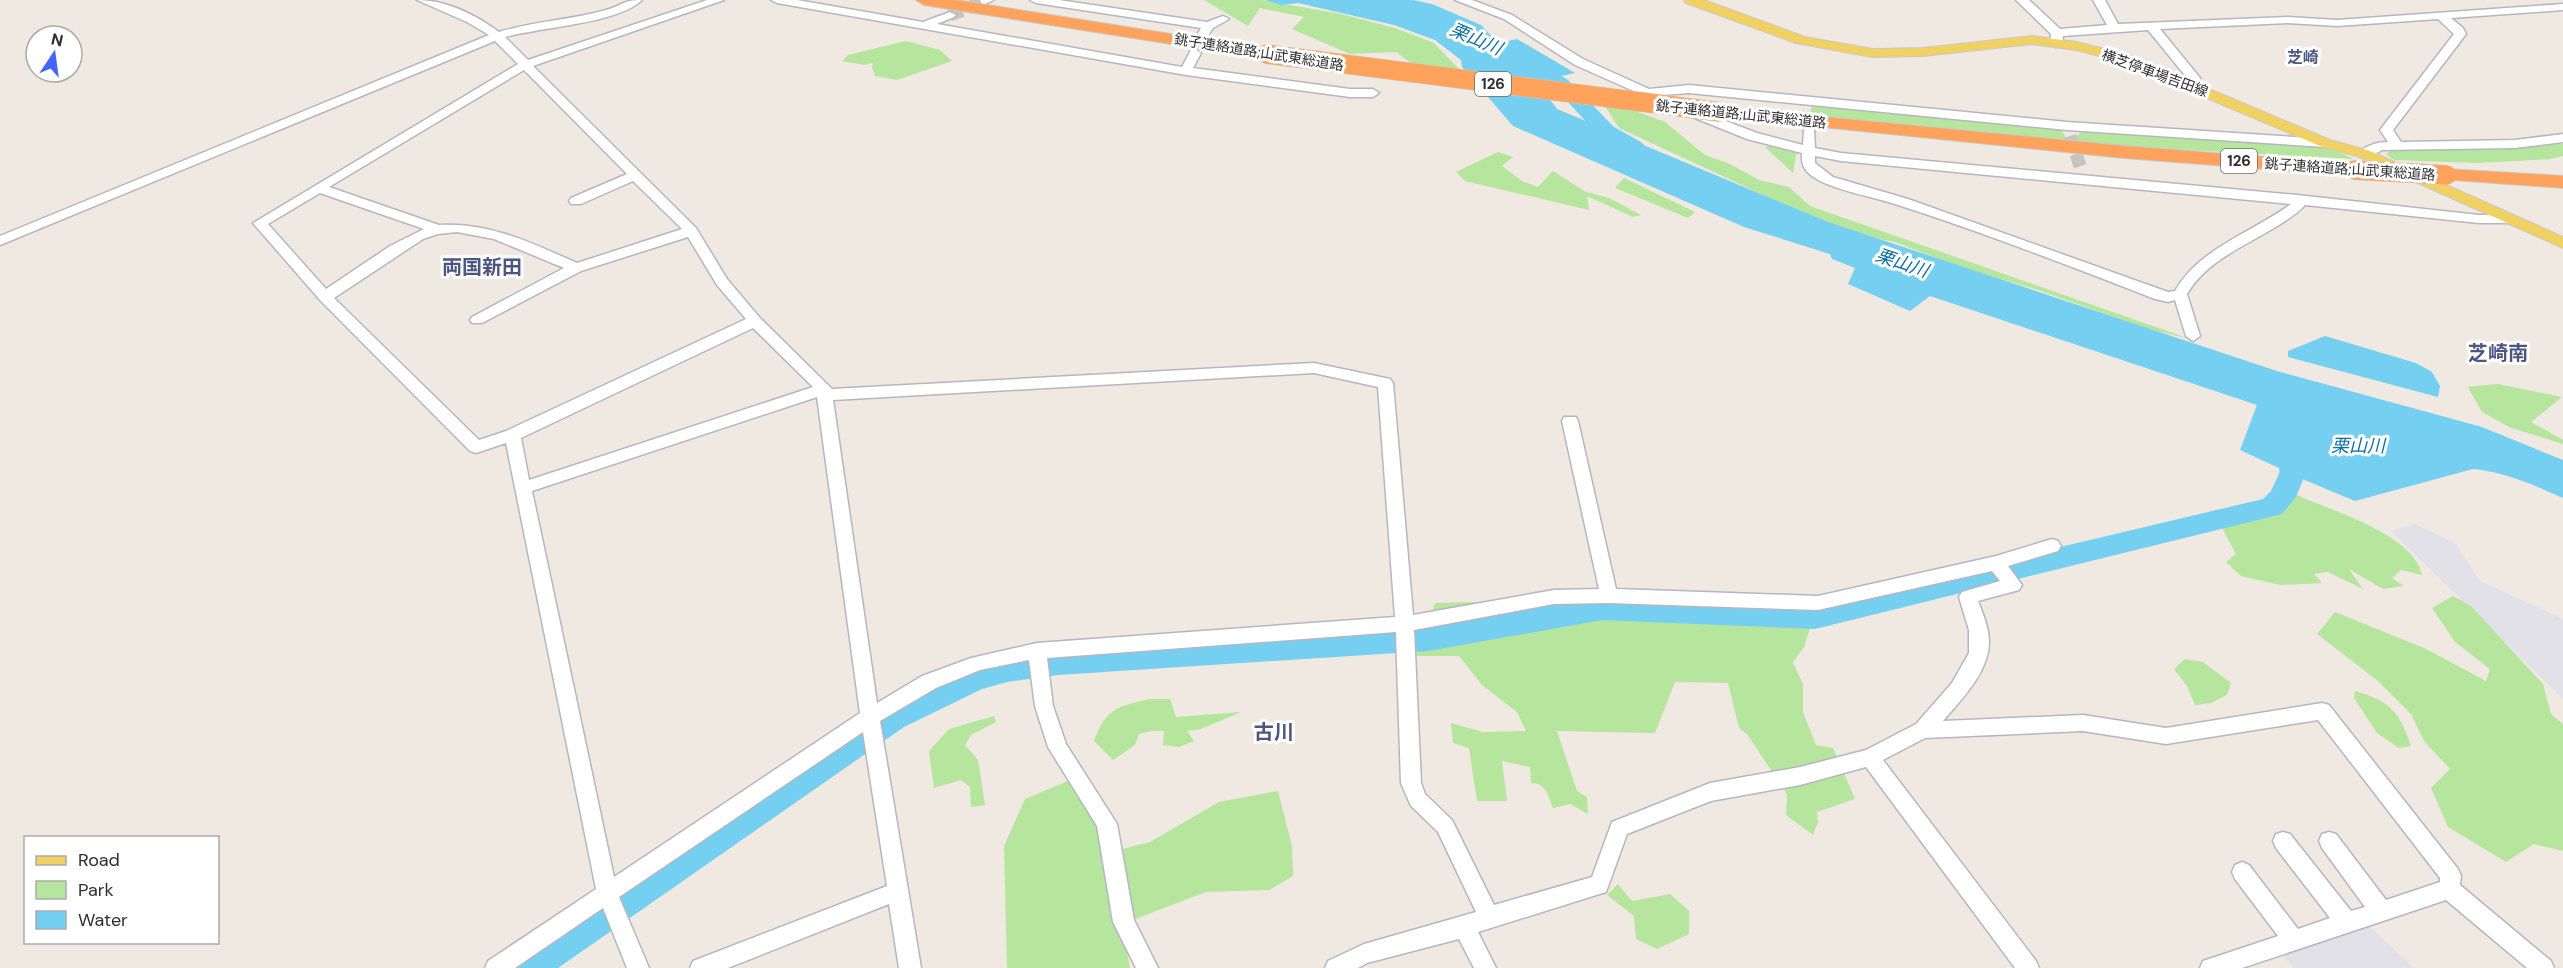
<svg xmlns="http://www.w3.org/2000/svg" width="2563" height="968" viewBox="0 0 2563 968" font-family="'DM Sans','Noto Sans JP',sans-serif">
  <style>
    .industrial { fill: #e3e1e8 }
    .green { fill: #b6e59e }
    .water { fill: #75cff0 }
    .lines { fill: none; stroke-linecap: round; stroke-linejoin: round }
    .river { fill: #75cff0; fill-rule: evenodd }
    .minor-tunnel { stroke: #c8c4bd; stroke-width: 13; stroke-dasharray: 13 6; stroke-linecap: butt }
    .minor-casing { stroke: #b4b7c1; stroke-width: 3 }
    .major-casing { stroke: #c9c9c9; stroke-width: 2 }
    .highway-casing { stroke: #c9c9c9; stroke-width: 2 }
    .minor { fill: #fff; fill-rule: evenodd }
    .major { fill: #f2d163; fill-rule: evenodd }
    .highway { fill: #ffa35c; fill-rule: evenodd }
    .highway-bridge-casing { stroke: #c9c9c9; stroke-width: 20; stroke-linecap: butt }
    .highway-bridge { stroke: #ffa35c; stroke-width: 19 }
    .labels { text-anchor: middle; stroke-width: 6; stroke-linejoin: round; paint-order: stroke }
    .far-street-label { font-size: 14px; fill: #2e2e2e; stroke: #fff }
    .shield { fill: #fff; stroke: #6d6d6d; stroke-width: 1.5 }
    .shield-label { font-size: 15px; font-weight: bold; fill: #2e2e2e }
    .far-quarter-label { font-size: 16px; font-weight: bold; fill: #4d5680; stroke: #fff }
    .water-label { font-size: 18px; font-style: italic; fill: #0d6fa3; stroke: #fff }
    .quarter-label { font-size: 20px; font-weight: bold; fill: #4d5680; stroke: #fff }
  </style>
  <rect width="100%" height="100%" fill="#efe9e1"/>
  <path class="industrial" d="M 2415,524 L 2455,543 L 2480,581 L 2563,619 L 2563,699 L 2391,531 Z
    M 2367,924 L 2414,968 L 2294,968 L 2282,955 Z"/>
  <path class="green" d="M 1204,0 L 1262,0 L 1341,14 L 1395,28 L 1434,43 L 1460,70 L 1411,63 L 1396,52 L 1350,54 L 1292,29 L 1304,17 L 1260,8 L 1248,26 Z
    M 906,41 L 940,50 L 952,61 L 897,80 L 875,76 L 872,68 L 873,63 L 864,65 L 842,61 L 848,55 Z
    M 1819,104 L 2049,127 L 2062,131 L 2067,140 L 1812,116 L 1811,108 Z
    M 1605,106 L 1622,106 L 1665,122 L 1705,155 L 1730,164 L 1759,180 L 1789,187 L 1810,206 L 2190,339 L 2148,329 L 2038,290 L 1960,267 L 1895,242 L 1858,235 L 1804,214 L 1619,128 Z
    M 2094,130 L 2326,146 L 2354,159 L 2132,147 L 2078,142 L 2076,137 L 2080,133 Z
    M 1768,143 L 1797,149 L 1793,173 L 1766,148 Z
    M 2563,144 L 2563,156 L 2550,159 L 2476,163 L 2394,160 L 2386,154 L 2395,149 L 2461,149 Z
    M 1498,152 L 1513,157 L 1502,166 L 1522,181 L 1538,187 L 1553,171 L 1586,192 L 1609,198 L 1641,215 L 1633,217 L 1587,196 L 1589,210 L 1465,181 L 1456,172 Z
    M 1624,178 L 1695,212 L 1688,218 L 1615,188 Z
    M 2498,384 L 2562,397 L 2531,422 L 2563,440 L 2563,444 L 2509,427 L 2482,412 L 2468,387 Z
    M 2294,494 C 2330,510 2414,534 2422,575 L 2401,570 L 2392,578 L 2404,586 L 2383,589 L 2349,569 L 2363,589 L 2328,572 L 2314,574 L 2322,583 L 2280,585 L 2241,576 L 2226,562 L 2236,554 L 2222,528 L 2271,512 Z
    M 2453,596 L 2471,606 L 2543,684 L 2551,714 L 2563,724 L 2563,851 L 2534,844 L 2506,862 L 2448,827 L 2431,788 L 2450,769 L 2424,741 L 2411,714 L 2378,681 L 2317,634 L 2335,612 L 2426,649 L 2486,681 L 2490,669 L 2455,642 L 2432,608 Z
    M 1605,599 L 1750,616 L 1810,628 L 1804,647 L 1793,662 L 1803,684 L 1803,712 L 1816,745 L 1833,748 L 1855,799 L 1817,812 L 1818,822 L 1813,835 L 1786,815 L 1787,794 L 1747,734 L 1739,728 L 1728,683 L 1675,682 L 1655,733 L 1557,731 L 1577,791 L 1587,797 L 1588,814 L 1570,804 L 1553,808 C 1548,795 1546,783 1531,783 L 1530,767 L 1502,761 L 1507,801 L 1477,801 L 1469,748 L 1453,743 L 1451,723 L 1483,732 L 1526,731 L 1517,712 L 1482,685 L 1459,656 L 1416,656 L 1435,603 Z
    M 2185,659 L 2203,662 L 2231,683 L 2227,695 L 2211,703 L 2195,705 L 2187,686 L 2174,669 Z
    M 2355,691 C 2390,701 2400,712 2411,746 L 2399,748 L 2377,733 L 2354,698 Z
    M 1149,699 L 1170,699 L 1176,717 L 1241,712 L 1201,729 L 1187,731 L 1194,741 L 1179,747 L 1163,745 L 1164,731 L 1152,731 L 1139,734 L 1135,745 L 1113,760 L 1094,741 C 1106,709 1116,707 1149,699 Z
    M 994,716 L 996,722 L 971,735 L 965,745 L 978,760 L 985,805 L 971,807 L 970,787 L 961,780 L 934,788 L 929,751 L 949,729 Z
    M 1082,775 L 1123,849 L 1150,842 L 1219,802 L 1278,791 L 1292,846 L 1293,876 L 1269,890 L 1206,892 L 1130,921 L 1122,929 L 1130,968 L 1007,968 L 1004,846 L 1025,799 Z
    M 1618,884 L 1632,901 L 1670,894 L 1689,911 L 1689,934 L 1657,949 L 1636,939 L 1634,916 L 1607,895 Z"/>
  <path class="water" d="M 1265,0 L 1413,0 L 1432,4 L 1481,25 L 1498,43 L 1517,39 L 1575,73 L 1547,79 L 1542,89 L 1557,109 L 1828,222 L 2277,371 L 2482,427 L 2563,460 L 2563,498 C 2534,485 2505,472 2473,469 L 2355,501 L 2300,478 L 2295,484 L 2280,477 L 2279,468 L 2240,450 L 2257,405 L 1930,296 L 1910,311 L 1848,284 L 1855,268 L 1832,259 L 1830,254 L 1744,227 L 1513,126 L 1462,67 L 1461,60 L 1435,40 L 1394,25 L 1298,3 L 1282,5 Z
    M 2325,336 L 2416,363 L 2432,372 L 2440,386 L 2438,397 L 2288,357 L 2288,351 Z"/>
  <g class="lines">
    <path class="river" d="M 1520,53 L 1527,55 L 1568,80 L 1614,127 L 1641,142 L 1645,146 L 1641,150 C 1608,159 1576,105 1553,88 C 1541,78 1526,71 1513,63 L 1510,59 L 1513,55 Z
      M 2303,438 L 2312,441 L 2316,448 L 2296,497 L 2282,514 L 1815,629 L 1602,620 L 1428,651 L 1058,675 L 1007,682 L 982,689 L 904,727 L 558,968 L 510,968 L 515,956 L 882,709 L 974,666 L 1007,656 L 1058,651 L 1428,627 L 1602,596 L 1815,605 L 2263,499 L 2271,491 L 2294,441 Z"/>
    <path class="minor-tunnel" d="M 950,15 L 985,1
      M 1807,111 L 1809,133
      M 2070,136 L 2081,169"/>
    <g class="minor-casing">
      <path id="minor" d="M 417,0 C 446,0 476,15 499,32 C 534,21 571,20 606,10 C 622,6 622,0 642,0 C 617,24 541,27 505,37 L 528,60 L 707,0 L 724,0 L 533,66 L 696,228 L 727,279 L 760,318 L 832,389 L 1314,363 L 1390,379 L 1393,383 L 1413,615 L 1554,590 L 1599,589 L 1562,421 L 1564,417 L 1576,417 L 1578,421 L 1616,589 L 1818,596 L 1996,556 L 2052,539 L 2058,541 L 2061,546 L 2058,551 L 2008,566 L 2022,585 L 2019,590 L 1978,601 C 1983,614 1989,628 1989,642 C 1989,672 1961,700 1943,721 L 2083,715 L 2166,728 L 2322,703 L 2329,705 L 2458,869 L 2461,876 L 2460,885 L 2551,961 L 2554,968 L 2527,968 L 2446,900 L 2242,968 L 2200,968 L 2203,961 L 2278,936 L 2235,879 L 2232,872 L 2235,865 L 2242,862 L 2249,865 L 2298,929 L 2330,918 L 2276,848 L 2273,841 L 2276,834 L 2283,832 L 2290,834 L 2351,911 L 2365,907 L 2322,848 L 2319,841 L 2322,834 L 2329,832 L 2336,834 L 2386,900 L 2440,882 L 2440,878 L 2318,720 L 2166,744 L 2083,731 L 1925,738 L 1883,760 L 2036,961 L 2039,968 L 2015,968 L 1866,767 L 1800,785 L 1711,801 L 1627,834 L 1606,892 L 1478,932 L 1496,968 L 1474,968 L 1459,939 L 1367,963 L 1358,968 L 1325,968 L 1328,961 L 1364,944 L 1476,912 L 1438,832 L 1411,806 L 1401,783 L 1396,632 L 1047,658 L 1053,706 L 1066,744 L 1117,824 L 1134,920 L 1158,968 L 1136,968 L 1113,922 L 1097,826 L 1048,747 L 1035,706 L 1029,660 L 980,670 L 936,688 L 880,721 L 921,968 L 899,968 L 889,904 L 728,968 L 690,968 L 693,961 L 887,886 L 863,732 L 619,897 L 649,968 L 627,968 L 603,908 L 515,968 L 485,968 L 488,961 L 596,889 L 506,443 L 476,453 L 470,451 L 320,300 L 253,223 L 518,64 L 495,41 L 0,245 L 0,236 L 489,35 L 467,22 ZM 524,70 L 627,174 L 571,198 L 569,201 L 571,204 L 581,204 L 633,181 L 682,229 L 577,263 C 532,243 489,222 439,225 L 329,187 ZM 320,193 L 424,229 L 390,246 L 326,289 L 268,224 ZM 457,232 L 494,239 L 564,268 L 472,317 L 470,320 L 472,323 L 482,323 L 581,271 L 688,237 L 717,285 L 746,319 L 506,431 L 479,440 L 334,298 L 423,239 L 438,234 ZM 753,328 L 813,387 L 529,480 L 521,438 ZM 1314,373 L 1378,387 L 1395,617 L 1037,643 L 971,658 L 922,676 L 877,703 L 833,400 ZM 817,397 L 860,713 L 614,877 L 532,491 ZM 1992,571 L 2000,581 L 1962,592 L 1959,597 L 1969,630 L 1969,653 L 1952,683 L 1916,724 L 1866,750 L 1800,767 L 1710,783 L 1612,822 L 1592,877 L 1494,905 L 1452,820 L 1425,794 L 1421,783 L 1414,630 L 1554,604 L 1609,603 L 1818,610 Z
        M 771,0 L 797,0 L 923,22 L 950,12 L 956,15 L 954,17 L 937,24 L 1182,67 L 1191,50 L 1195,49 L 1201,53 L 1193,68 L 1350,89 L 1373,89 L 1379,93 L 1373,97 L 1350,97 L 1186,75 L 777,3 Z
        M 980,0 L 994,0 L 985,4 L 981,3 Z
        M 1030,0 L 1059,0 L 1207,22 L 1223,16 L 1229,19 L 1213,28 L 1206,39 L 1202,41 L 1196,37 L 1201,28 L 1036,3 Z
        M 1455,0 L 1472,0 L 1512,15 L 1583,59 L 1649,89 L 1689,85 L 2067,122 L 2325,139 L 2331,143 L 2325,147 L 2067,130 L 1689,93 L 1662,95 L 1671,101 L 1665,105 L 1575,65 L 1504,19 Z
        M 2016,0 L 2029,0 L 2060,29 L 2107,25 L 2093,0 L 2105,0 L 2118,24 L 2288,17 L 2337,20 L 2563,4 L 2563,10 L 2451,18 L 2463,28 L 2466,34 L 2393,130 L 2401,142 L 2515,140 L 2563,134 L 2563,142 L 2515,148 L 2382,150 L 2370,157 L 2360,157 L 2358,154 C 2366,145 2377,142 2388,142 L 2380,130 L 2454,34 L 2438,19 L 2337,26 L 2288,23 L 2160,29 L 2200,78 L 2202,87 L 2196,91 L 2192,90 L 2188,79 L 2148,30 L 2063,36 L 2062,43 L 2056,47 L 2050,43 L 2051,34 Z
        M 1694,109 L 1757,133 L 1803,145 L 1804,130 L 1814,130 L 1815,148 L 1841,153 L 2297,195 L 2479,215 L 2508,215 L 2515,219 L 2508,223 L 2479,223 L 2305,205 C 2298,213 2288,219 2279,225 C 2247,245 2207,260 2187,294 L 2200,336 L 2193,341 L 2186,336 L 2175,300 L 2168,302 L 2155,299 C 2070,266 1985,233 1898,205 C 1875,197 1831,190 1812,176 C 1804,170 1801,164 1802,153 L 1747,139 L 1690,116 L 1688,113 ZM 1815,156 L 1841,161 L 2291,204 C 2253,232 2199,248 2175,291 L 2168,292 L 1908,199 L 1833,177 L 1815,163 Z"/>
    </g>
    <g class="major-casing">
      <path id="major" d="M 1684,0 L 1704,0 L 1805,37 L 1872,49 L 1923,48 L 2032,36 L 2076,42 L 2129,55 L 2330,140 L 2370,151 L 2563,237 L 2563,248 L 2360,157 L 2320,146 L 2119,61 L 2076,50 L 2032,44 L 1923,56 L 1872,57 L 1796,43 L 1686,3 Z"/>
    </g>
    <g class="highway-casing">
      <path id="highway" d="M 916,0 L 956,0 L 1266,49 L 1272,50 L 1275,54 L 1272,58 L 1266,59 L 924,5 Z
        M 1720,107 L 2124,146 L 2354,164 L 2361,166 L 2364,170 L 2361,174 L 2354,176 L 2124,158 L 1714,116 L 1711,112 L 1714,108 Z
        M 2447,169 L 2563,176 L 2563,188 L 2440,179 L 2437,175 L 2440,171 Z"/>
    </g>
    <use href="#minor" class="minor"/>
    <use href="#major" class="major"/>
    <use href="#highway" class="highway"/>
    <g class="highway-bridge-casing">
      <path id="highway-bridge" d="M 1266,54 L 1720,112
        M 2354,170 L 2447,175"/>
    </g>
    <use href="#highway-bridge" class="highway-bridge"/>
  </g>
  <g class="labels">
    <g class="far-street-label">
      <text transform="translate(1259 52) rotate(9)" y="5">銚子連絡道路;山武東総道路</text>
      <text transform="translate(2155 73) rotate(20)" y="5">横芝停車場吉田線</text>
      <text transform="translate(1741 114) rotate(6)" y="5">銚子連絡道路;山武東総道路</text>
      <text transform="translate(2350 169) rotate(4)" y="5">銚子連絡道路;山武東総道路</text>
    </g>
    <g class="shield">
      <rect x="1475" y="72" width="36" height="24" rx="4.5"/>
      <rect x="2221" y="149" width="36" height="24" rx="4.5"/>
    </g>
    <g class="shield-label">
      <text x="1493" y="89">126</text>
      <text x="2239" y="166">126</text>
    </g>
    <g class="far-quarter-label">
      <text x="2303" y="63">芝崎</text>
    </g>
    <g class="water-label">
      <text transform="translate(1476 39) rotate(23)" y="6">栗山川</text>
      <text transform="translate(1902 263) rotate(19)" y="6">栗山川</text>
      <text x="2358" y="452">栗山川</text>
    </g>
    <g class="quarter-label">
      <text x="482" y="274">両国新田</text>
      <text x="2498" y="360">芝崎南</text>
      <text x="1274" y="739">古川</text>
    </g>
  </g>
  <rect x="24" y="836" width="195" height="108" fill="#ffffff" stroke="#ababab" stroke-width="1.5"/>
  <rect x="36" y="856" width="30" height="9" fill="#f2d163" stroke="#ababab" stroke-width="1.5"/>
  <text x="78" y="866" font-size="18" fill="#2e2e2e">Road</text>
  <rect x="36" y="881" width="30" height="18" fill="#b6e59e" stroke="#ababab" stroke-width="1.5"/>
  <text x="78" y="896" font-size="18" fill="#2e2e2e">Park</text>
  <rect x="36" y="911" width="30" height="18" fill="#75cff0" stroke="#ababab" stroke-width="1.5"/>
  <text x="78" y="926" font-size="18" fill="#2e2e2e">Water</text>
  <g transform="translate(54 54) rotate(13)"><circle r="28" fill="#ffffff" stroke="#ababab" stroke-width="1.5"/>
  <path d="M0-4.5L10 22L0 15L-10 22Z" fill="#4264fb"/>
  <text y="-9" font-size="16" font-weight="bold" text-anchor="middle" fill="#2e2e2e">N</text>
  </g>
</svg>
